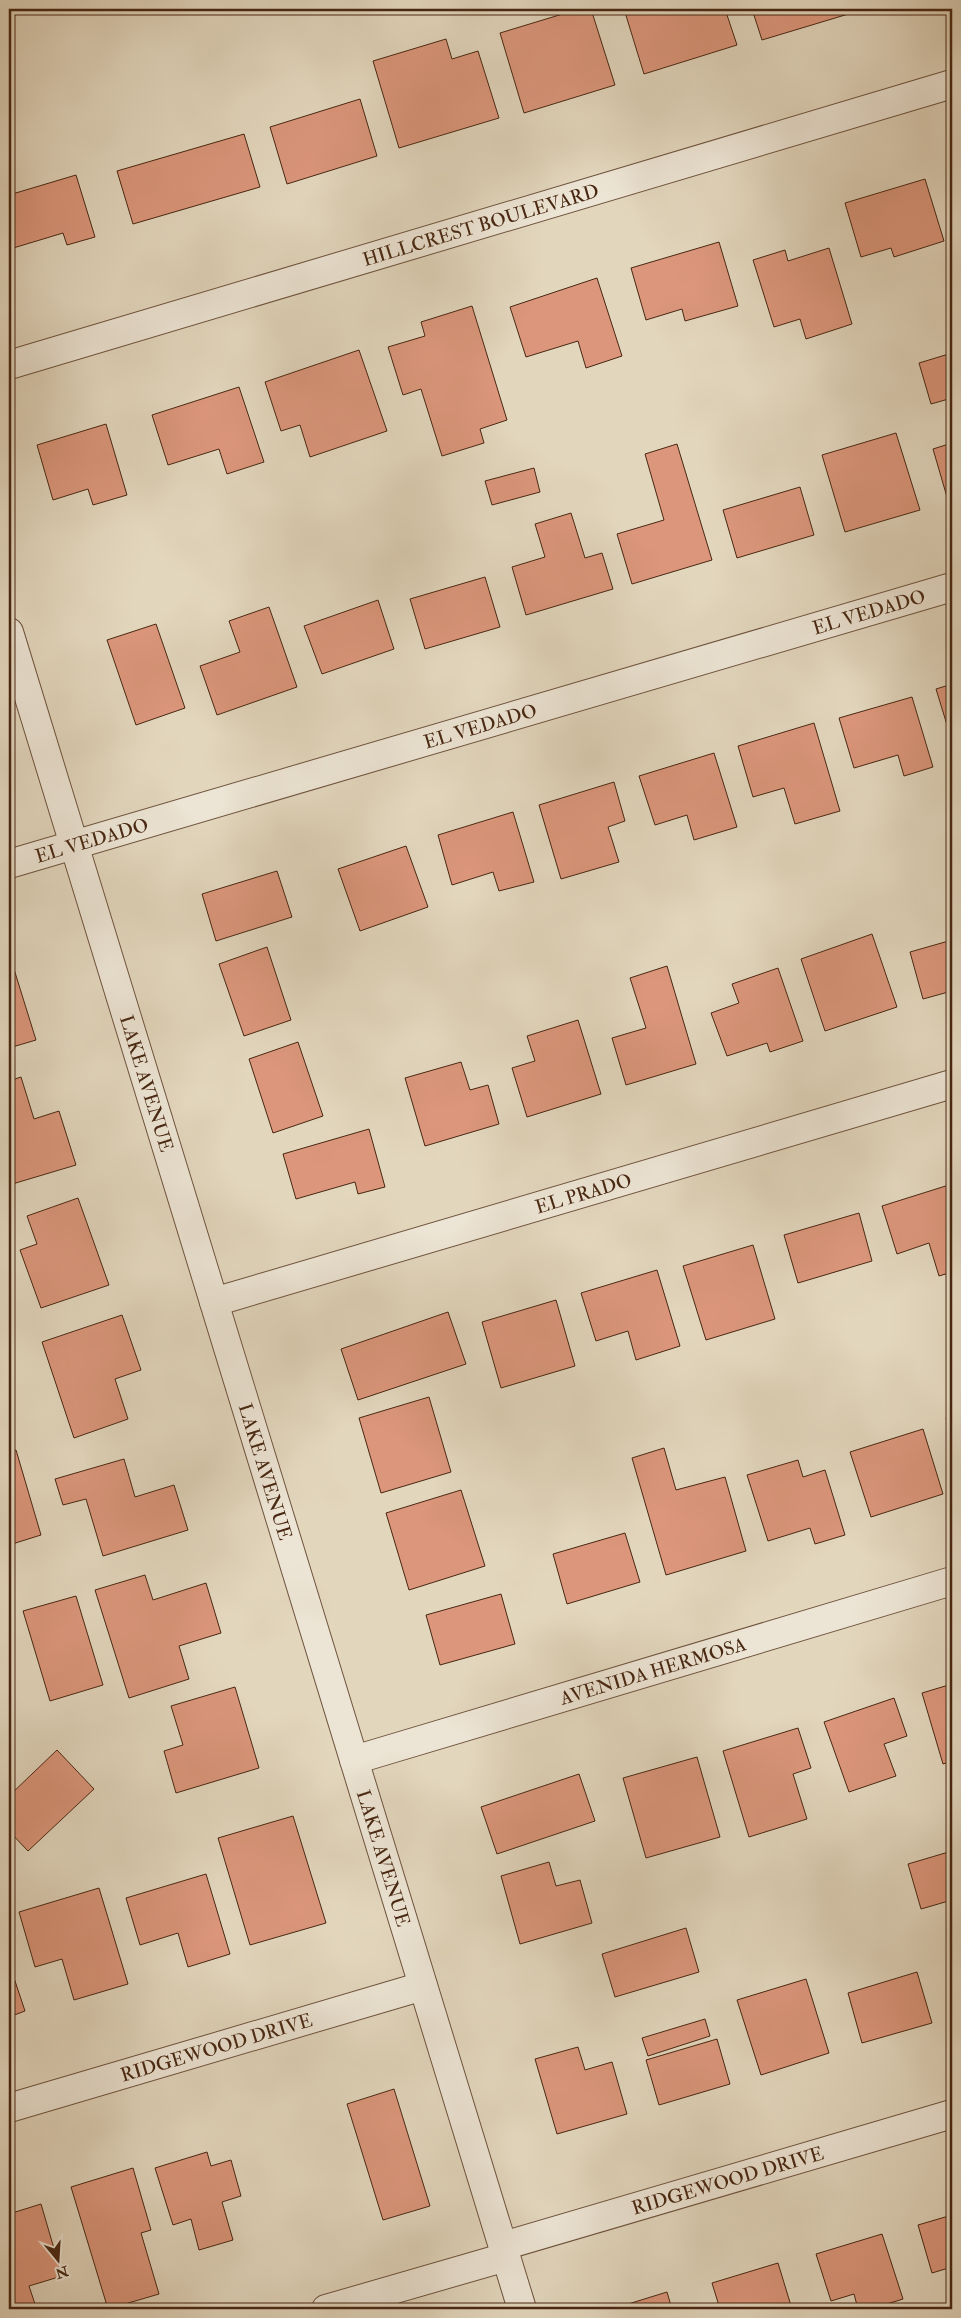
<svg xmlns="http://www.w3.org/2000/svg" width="961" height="2318" viewBox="0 0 961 2318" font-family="'IM FELL Double Pica',serif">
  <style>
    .building { fill: #db967b; stroke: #482712 }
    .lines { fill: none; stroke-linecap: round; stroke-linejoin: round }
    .minor-casing { stroke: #6e533d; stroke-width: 30 }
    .minor { stroke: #ece4d4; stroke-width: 28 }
    .labels { text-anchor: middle; stroke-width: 4; stroke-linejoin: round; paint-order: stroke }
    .street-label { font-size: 19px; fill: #482712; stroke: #ece4d4 }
  </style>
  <rect width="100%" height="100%" fill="#e2d6bd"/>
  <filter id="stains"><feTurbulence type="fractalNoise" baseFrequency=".004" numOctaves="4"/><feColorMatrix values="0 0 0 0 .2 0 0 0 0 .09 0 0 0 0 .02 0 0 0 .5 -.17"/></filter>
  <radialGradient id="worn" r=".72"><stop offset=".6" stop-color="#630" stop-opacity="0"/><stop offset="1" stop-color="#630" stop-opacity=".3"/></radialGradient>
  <path class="building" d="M 579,9 L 591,9 L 615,85 L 524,113 L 500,33 Z
    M 624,9 L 725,9 L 737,45 L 644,74 Z
    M 752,9 L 854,9 L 855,12 L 762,40 Z
    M 9,34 L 14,53 L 9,54 Z
    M 446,39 L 452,59 L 478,51 L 499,118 L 399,148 L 373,61 Z
    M 360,99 L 377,156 L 287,184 L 270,127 Z
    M 244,134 L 260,187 L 133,224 L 117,171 Z
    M 76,175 L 95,237 L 67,245 L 63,233 L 10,249 L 13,261 L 9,262 L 9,195 Z
    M 925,179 L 944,241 L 894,257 L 891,248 L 861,257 L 845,203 Z
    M 719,242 L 738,306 L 685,321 L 682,309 L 646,320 L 631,268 Z
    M 829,248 L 852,324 L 806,339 L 800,319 L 774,327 L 753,260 L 785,250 L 788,261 Z
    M 597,278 L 622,356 L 586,368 L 578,341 L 526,357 L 510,307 Z
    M 472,306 L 507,420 L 480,429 L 484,443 L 442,456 L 421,389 L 403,395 L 388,347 L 425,336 L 421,322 Z
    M 359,350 L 387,431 L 310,457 L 300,425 L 281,431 L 265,382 Z
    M 952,353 L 952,398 L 931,404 L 919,363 Z
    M 239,387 L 264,462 L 227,474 L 219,449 L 168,465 L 152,415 Z
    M 106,424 L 127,495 L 93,505 L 88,489 L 53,500 L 37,445 Z
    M 896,433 L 920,510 L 845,532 L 822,455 Z
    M 952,443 L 952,496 L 947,497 L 933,449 Z
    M 677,444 L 712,560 L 632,584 L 617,534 L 664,520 L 645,454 Z
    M 534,468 L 540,492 L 492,505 L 485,481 Z
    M 800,487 L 814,535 L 737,558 L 723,510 Z
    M 571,513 L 585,558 L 602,553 L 613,589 L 526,615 L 512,567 L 545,557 L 535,524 Z
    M 485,577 L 500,627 L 425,649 L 410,599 Z
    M 378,600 L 394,649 L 322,674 L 304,626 Z
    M 269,607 L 297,687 L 217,715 L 200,666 L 240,652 L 229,621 Z
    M 156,624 L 185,708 L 136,725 L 107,640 Z
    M 952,684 L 952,738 L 951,738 L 936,689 Z
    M 912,697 L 933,767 L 904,776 L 898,755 L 854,768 L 839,718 Z
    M 814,723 L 840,811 L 795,824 L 784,788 L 753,797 L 738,746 Z
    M 714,753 L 737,827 L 694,840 L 687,815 L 655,825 L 639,776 Z
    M 614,782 L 625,821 L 608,827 L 619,862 L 561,879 L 539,805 Z
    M 513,812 L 534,882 L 499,891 L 493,872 L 452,885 L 438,835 Z
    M 406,846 L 428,907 L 360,931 L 338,869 Z
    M 277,871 L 292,917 L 216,941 L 202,894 Z
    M 872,934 L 897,1007 L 825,1031 L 801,959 Z
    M 952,940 L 952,991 L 923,999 L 910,952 Z
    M 267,947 L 291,1020 L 244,1036 L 219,964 Z
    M 9,953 L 36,1040 L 9,1048 Z
    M 667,966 L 696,1064 L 626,1085 L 612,1038 L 646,1028 L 630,978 Z
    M 778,968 L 803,1041 L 770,1052 L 767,1043 L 727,1056 L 711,1013 L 739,1003 L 732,984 Z
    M 578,1020 L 601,1094 L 527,1117 L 512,1068 L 535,1061 L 527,1036 Z
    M 298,1042 L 323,1116 L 273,1133 L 249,1059 Z
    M 461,1062 L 470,1090 L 488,1085 L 499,1124 L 425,1146 L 405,1078 Z
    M 21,1077 L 34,1119 L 59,1111 L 76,1165 L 9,1185 L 9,1081 Z
    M 369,1129 L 385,1187 L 358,1194 L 355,1182 L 296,1199 L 283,1154 Z
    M 952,1184 L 952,1272 L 939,1276 L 929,1243 L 897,1254 L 882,1206 Z
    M 78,1198 L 109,1285 L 41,1308 L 20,1250 L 37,1244 L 27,1216 Z
    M 859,1213 L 872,1261 L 798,1283 L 784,1235 Z
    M 753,1245 L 775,1319 L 706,1340 L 683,1266 Z
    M 657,1270 L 680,1346 L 636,1360 L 628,1331 L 596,1341 L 581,1293 Z
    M 556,1300 L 575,1366 L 501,1388 L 482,1322 Z
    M 448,1312 L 466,1364 L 358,1400 L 341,1349 Z
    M 122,1315 L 141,1370 L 115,1379 L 128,1419 L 74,1438 L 42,1342 Z
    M 429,1397 L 451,1472 L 381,1493 L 359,1418 Z
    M 952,1416 L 952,1437 L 946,1418 Z
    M 923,1429 L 943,1494 L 871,1517 L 850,1452 Z
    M 664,1448 L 676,1490 L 725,1477 L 746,1551 L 666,1575 L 632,1458 Z
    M 16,1450 L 41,1535 L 9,1545 L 9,1452 Z
    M 124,1459 L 135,1497 L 174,1485 L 188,1530 L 103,1556 L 86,1499 L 63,1505 L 55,1479 Z
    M 798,1460 L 803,1477 L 825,1470 L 845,1535 L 815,1544 L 810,1528 L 768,1541 L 747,1475 Z
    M 461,1490 L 485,1566 L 409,1590 L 386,1513 Z
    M 625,1533 L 640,1582 L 567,1604 L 553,1554 Z
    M 145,1575 L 153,1600 L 206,1583 L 221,1633 L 179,1646 L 189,1679 L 129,1698 L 95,1590 Z
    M 501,1594 L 515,1644 L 440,1665 L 426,1615 Z
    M 76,1596 L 103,1685 L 50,1701 L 23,1611 Z
    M 952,1684 L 952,1761 L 943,1764 L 922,1693 Z
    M 235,1687 L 259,1768 L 176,1793 L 164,1751 L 183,1745 L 171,1706 Z
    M 894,1698 L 907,1736 L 884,1744 L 896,1776 L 849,1792 L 824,1722 Z
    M 798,1728 L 811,1768 L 793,1774 L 807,1819 L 749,1837 L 723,1751 Z
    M 57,1750 L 94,1789 L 28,1851 L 9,1831 L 9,1796 Z
    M 697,1757 L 720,1837 L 646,1858 L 623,1778 Z
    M 579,1774 L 595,1821 L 497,1854 L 481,1807 Z
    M 293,1816 L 326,1923 L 250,1945 L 218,1838 Z
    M 952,1851 L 952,1900 L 921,1909 L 908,1864 Z
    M 549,1862 L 556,1886 L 580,1880 L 592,1923 L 520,1944 L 501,1876 Z
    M 206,1874 L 230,1954 L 188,1967 L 178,1933 L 140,1945 L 126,1898 Z
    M 99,1888 L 128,1984 L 74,2000 L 62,1959 L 35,1967 L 19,1912 Z
    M 686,1928 L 699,1972 L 615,1997 L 602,1954 Z
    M 9,1963 L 25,2011 L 9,2017 Z
    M 917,1972 L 932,2023 L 862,2043 L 848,1993 Z
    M 806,1979 L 829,2053 L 761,2075 L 737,2000 Z
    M 705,2019 L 710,2036 L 648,2056 L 642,2038 Z
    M 717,2039 L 730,2084 L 659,2105 L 646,2060 Z
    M 578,2047 L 585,2070 L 612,2062 L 627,2114 L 557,2134 L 535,2059 Z
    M 394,2089 L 430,2206 L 383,2220 L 347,2104 Z
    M 207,2152 L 211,2166 L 231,2160 L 241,2196 L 222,2202 L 233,2240 L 199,2250 L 191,2219 L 173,2225 L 155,2168 Z
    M 133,2168 L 151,2230 L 141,2233 L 159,2294 L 108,2309 L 71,2187 Z
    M 41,2204 L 62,2276 L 29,2286 L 35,2304 L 18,2309 L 9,2309 L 9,2214 Z
    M 952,2215 L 952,2267 L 932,2273 L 918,2225 Z
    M 882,2234 L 903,2299 L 871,2309 L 858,2309 L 854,2294 L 831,2301 L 816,2254 Z
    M 778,2263 L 792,2309 L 720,2309 L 712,2283 Z
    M 667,2292 L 672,2309 L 612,2309 Z"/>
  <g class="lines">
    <g class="minor-casing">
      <g id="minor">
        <path id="s1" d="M 9,365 L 952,84"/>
        <path id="s2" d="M 9,632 L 522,2309"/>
        <path id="s3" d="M 9,864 L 952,587"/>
        <path id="s4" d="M 214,1302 L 952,1084"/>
        <path id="s5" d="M 354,1760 L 952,1581"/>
        <path id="s6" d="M 9,2108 L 423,1986"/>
        <path id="s7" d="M 503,2246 L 952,2114"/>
        <path d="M 326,2309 L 506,2257"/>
      </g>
    </g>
    <use href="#minor" class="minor"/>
  </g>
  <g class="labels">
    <g class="street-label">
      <text dy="7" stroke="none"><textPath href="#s1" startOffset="492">HILLCREST BOULEVARD</textPath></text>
      <text dy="7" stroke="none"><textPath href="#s3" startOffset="896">EL VEDADO</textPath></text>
      <text dy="7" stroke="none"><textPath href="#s3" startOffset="491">EL VEDADO</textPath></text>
      <text dy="7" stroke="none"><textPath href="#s3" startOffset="86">EL VEDADO</textPath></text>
      <text dy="7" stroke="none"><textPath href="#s2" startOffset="472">LAKE AVENUE</textPath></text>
      <text dy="7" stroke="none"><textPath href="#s4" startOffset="385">EL PRADO</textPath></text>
      <text dy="7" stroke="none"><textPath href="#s2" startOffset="878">LAKE AVENUE</textPath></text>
      <text dy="7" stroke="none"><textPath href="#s5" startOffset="312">AVENIDA HERMOSA</textPath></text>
      <text dy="7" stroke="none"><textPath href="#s2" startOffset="1282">LAKE AVENUE</textPath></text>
      <text dy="7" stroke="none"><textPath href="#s6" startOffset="216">RIDGEWOOD DRIVE</textPath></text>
      <text dy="7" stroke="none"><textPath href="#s7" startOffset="234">RIDGEWOOD DRIVE</textPath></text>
    </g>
  </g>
  <rect width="961" height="2318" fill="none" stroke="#e2d6bd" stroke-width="30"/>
  <rect x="10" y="10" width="941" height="2298" fill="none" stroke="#482712" stroke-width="2.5"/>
  <rect x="15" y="15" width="931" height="2288" fill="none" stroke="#482712"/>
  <g transform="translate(58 2260) rotate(162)" stroke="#ece4d4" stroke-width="4" paint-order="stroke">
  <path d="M0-4L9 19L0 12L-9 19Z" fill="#482712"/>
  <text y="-8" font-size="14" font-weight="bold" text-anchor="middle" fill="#482712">N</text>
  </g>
  <rect width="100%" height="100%" filter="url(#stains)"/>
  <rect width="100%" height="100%" fill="url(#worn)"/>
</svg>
